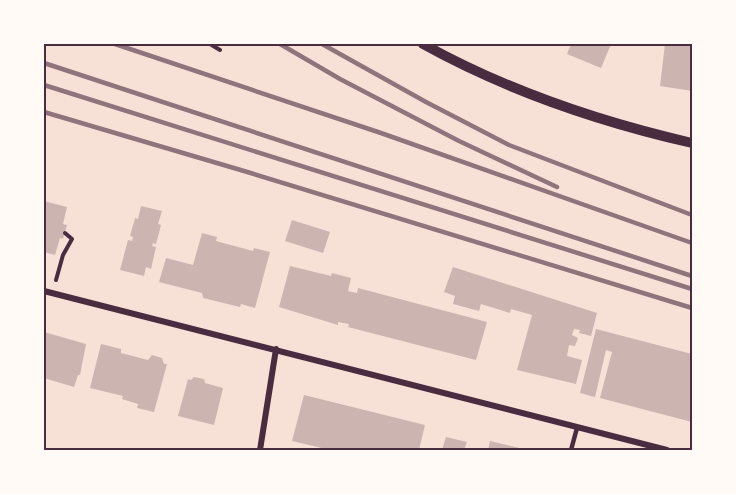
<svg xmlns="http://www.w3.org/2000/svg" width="736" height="494" viewBox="0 0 736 494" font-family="Karla,sans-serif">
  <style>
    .building { fill: #ccb4b1 }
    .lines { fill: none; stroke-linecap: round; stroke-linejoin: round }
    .path { stroke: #4a2c40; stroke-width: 4 }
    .service { stroke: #4a2c40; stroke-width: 4.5 }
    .minor { stroke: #4a2c40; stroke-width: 6 }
    .tertiary { stroke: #4a2c40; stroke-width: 10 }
    .rail { stroke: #8f747c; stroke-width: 4.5 }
    .neatline { fill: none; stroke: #4a2c40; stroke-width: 2 }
  </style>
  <rect width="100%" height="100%" fill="#f7e1d7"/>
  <path class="building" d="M 571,44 L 611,44 L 601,68 L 567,54 Z
    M 665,44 L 692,44 L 692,91 L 660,86 Z
    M 44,201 L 67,207 L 63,224 L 67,225 L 63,239 L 60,238 L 55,255 L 44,252 Z
    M 141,206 L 162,211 L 158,224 L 161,225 L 156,244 L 153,243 L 152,246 L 156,247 L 151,269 L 146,267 L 144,276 L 120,270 L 128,240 L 132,241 L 133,237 L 130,236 L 135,218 L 138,219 Z
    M 292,220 L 330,232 L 323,253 L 285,241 Z
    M 202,233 L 217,237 L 216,241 L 253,251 L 254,248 L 270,252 L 255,308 L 241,304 L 240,307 L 203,298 L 202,293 L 159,282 L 166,258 L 193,265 Z
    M 290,266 L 331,276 L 332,273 L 351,278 L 348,291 L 357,293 L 358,288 L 487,322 L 476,360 L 348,327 L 349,324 L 338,322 L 338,325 L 279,307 Z
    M 453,267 L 597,313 L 591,336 L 579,333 L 580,330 L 574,329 L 572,335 L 578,338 L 575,346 L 569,345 L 567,356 L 582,360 L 576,384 L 517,370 L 532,315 L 511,309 L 510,313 L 481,304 L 479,311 L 453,304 L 455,296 L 444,292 Z
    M 596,329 L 692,354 L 692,422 L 600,398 L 612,352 L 606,350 L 595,397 L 580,393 Z
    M 44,332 L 86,344 L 80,375 L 78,375 L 74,387 L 44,378 Z
    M 101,344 L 121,349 L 121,353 L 148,360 L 152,355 L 162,358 L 164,364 L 167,364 L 154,412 L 137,408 L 138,404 L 122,399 L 123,396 L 90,388 Z
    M 194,377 L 204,379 L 205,383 L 223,388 L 214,425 L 178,416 L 188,379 L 191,380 Z
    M 304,395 L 425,425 L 419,450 L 330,450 L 292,441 Z
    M 446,437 L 467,442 L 464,450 L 442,450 Z
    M 490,441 L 528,450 L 488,450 Z"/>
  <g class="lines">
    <path class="path" d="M 210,44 L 220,50
      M 56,280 L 63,255 L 72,239 L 65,233"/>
    <path class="service" d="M 571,450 L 577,428"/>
    <path class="minor" d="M 44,291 L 667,450
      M 260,450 L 276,349"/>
    <path class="tertiary" d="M 423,44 C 506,90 600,122 692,143"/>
    <path class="rail" d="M 115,44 L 381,133 L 692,243
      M 280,44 L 340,79 L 459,141 L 557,187
      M 322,44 L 426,102 L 509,145 L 692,215
      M 44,63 L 692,276
      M 44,85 L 692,289
      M 44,112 L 244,171 L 692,308"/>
  </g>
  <rect width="736" height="494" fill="none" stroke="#fffaf5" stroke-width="90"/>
  <rect x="45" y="45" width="646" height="404" class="neatline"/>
</svg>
